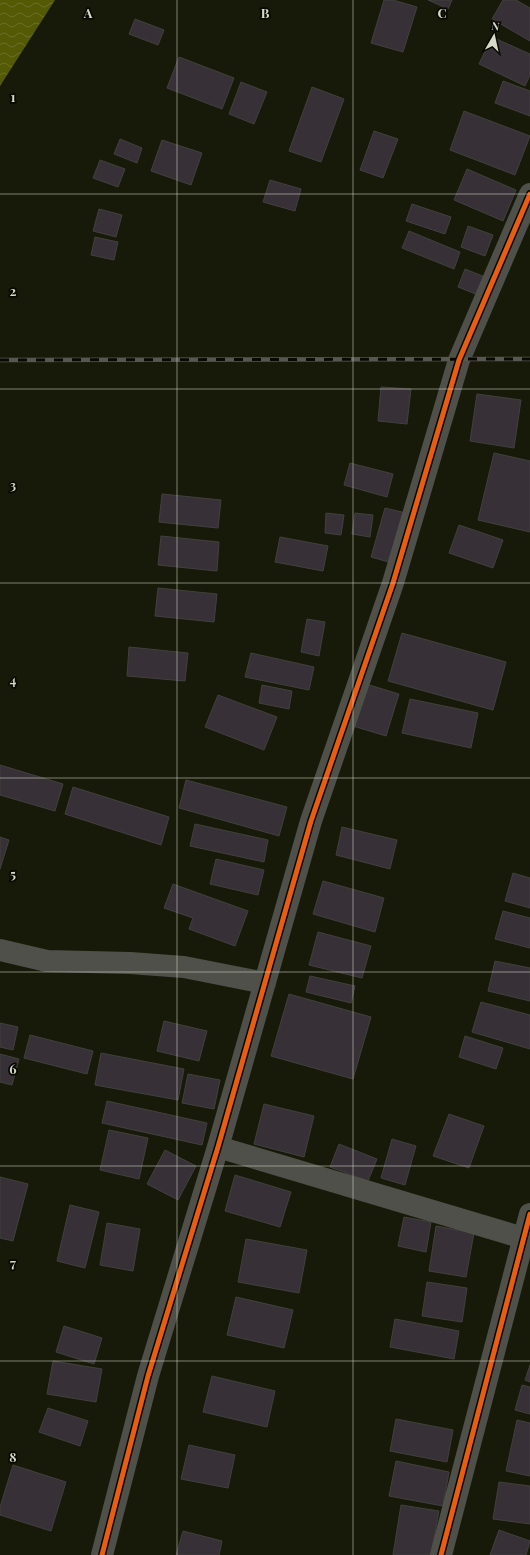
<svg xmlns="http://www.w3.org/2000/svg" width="530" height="1555" viewBox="0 0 530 1555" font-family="'Playfair Display',serif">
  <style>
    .water { fill: url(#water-waves) }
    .building { fill: #373137; stroke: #42403e }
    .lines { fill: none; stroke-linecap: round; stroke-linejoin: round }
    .minor { stroke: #4f5049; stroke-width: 22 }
    .rail-casing { stroke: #56574f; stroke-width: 4.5 }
    .rail { stroke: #080901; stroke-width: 3; stroke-dasharray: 9; stroke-linecap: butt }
    .cycleway-casing { stroke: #080901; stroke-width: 8 }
    .cycleway { stroke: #e95d12; stroke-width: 5 }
    .grid { fill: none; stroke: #d7dac8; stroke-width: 1; stroke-opacity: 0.55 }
    .grid-label { font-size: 13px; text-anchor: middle; font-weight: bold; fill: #d7dac8; stroke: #080901; stroke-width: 3.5; stroke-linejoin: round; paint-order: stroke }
  </style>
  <defs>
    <pattern id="water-waves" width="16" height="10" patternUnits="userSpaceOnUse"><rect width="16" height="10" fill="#535904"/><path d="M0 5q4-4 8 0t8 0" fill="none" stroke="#6b7027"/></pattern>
  </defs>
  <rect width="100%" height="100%" fill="#181a09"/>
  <path class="water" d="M 0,0 L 55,0 L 0,86 Z"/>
  <path class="building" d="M 384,0 L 393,0 L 417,7 L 403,52 L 371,43 Z
    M 428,0 L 452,0 L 448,9 Z
    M 503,0 L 516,0 L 530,8 L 530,41 L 492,19 Z
    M 135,19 L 164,30 L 158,45 L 129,34 Z
    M 492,37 L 530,54 L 530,75 L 525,86 L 479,64 Z
    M 179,57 L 234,78 L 222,109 L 167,88 Z
    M 503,81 L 530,91 L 530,116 L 495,103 Z
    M 241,82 L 267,92 L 254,124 L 229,114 Z
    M 312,87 L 344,99 L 321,162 L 289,151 Z
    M 464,111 L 530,136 L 515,175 L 450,150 Z
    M 374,131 L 398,139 L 383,178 L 360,170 Z
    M 120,139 L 142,148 L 137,163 L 114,154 Z
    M 162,140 L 202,153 L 191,185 L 151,171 Z
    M 100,160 L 125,169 L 118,187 L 93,178 Z
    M 467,169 L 516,190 L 503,221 L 454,200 Z
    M 270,180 L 301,189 L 295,211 L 263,202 Z
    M 412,204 L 451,217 L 445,234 L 406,221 Z
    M 99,209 L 122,215 L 116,237 L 93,231 Z
    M 468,226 L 493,235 L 485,256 L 461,247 Z
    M 409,231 L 460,252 L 454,269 L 402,248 Z
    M 95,237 L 118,242 L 114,260 L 91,255 Z
    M 465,269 L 485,277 L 478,295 L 458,287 Z
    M 381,387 L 411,389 L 407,424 L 378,421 Z
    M 477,394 L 521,400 L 514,448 L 470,441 Z
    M 494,453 L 530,461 L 530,532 L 478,520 Z
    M 350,463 L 393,474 L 387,497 L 344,485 Z
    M 162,494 L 221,500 L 218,528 L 159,522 Z
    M 385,508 L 406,513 L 392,563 L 371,557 Z
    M 326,513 L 344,515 L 341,535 L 325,533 Z
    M 355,513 L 373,515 L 370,537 L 352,534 Z
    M 459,525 L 503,540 L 493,568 L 449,553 Z
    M 161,536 L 219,542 L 217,571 L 158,565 Z
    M 280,537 L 328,546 L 323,571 L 275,562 Z
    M 158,588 L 217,594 L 214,622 L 155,616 Z
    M 307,619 L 325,622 L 319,656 L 301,652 Z
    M 402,633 L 506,662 L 493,710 L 388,681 Z
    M 129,647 L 188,653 L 185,681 L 127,676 Z
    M 251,653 L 314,667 L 309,690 L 245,677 Z
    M 366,684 L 399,694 L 386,736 L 353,726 Z
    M 262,685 L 292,691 L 289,709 L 259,703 Z
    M 218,695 L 277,717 L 264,750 L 205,727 Z
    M 410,699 L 478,713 L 471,748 L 402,733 Z
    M 0,765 L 63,784 L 55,811 L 0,795 Z
    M 186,780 L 287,807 L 279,836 L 179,808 Z
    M 73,787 L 169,817 L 161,845 L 65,814 Z
    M 195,824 L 268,840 L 264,862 L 190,846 Z
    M 342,827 L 397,840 L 390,869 L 336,855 Z
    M 0,837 L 9,840 L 0,869 Z
    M 216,859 L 264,870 L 258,895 L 210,884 Z
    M 513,873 L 530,878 L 530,908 L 505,901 Z
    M 323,881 L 384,898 L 375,932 L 313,914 Z
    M 173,884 L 248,911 L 235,946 L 189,929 L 193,918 L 164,908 Z
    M 503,911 L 530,918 L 530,948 L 495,939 Z
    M 318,932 L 371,946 L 362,978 L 309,965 Z
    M 495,961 L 530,968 L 530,1001 L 488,991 Z
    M 310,976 L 355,986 L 351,1003 L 306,992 Z
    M 289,994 L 371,1017 L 353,1079 L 271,1056 Z
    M 481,1002 L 530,1015 L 530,1049 L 472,1032 Z
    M 164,1021 L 207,1031 L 199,1061 L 157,1051 Z
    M 0,1023 L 18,1027 L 13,1050 L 0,1047 Z
    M 30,1035 L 93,1051 L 87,1074 L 24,1058 Z
    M 465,1036 L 503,1048 L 496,1069 L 459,1057 Z
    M 101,1053 L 184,1069 L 178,1100 L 95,1085 Z
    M 0,1054 L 19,1059 L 12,1085 L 0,1082 Z
    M 188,1074 L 220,1080 L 214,1109 L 182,1103 Z
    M 107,1101 L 207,1123 L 202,1145 L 102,1123 Z
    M 264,1104 L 314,1116 L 304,1157 L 254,1144 Z
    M 449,1114 L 484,1126 L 469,1168 L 433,1156 Z
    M 109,1130 L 148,1138 L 139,1179 L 100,1170 Z
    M 392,1139 L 416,1146 L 405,1185 L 381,1178 Z
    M 339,1144 L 377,1159 L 368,1181 L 330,1167 Z
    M 165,1150 L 196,1166 L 178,1200 L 147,1184 Z
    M 235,1175 L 291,1192 L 280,1227 L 225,1211 Z
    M 0,1177 L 28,1184 L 13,1241 L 0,1238 Z
    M 70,1205 L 99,1212 L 85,1268 L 57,1261 Z
    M 404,1217 L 431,1222 L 426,1252 L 398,1246 Z
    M 107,1223 L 140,1229 L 133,1271 L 100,1265 Z
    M 436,1226 L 474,1233 L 466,1277 L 429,1271 Z
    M 246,1239 L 307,1250 L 299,1293 L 238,1282 Z
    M 427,1282 L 467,1288 L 462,1322 L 422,1316 Z
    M 236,1297 L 293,1310 L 284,1348 L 227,1335 Z
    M 395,1319 L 459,1331 L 454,1359 L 390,1347 Z
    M 64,1326 L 102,1338 L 94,1364 L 56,1352 Z
    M 53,1361 L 102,1369 L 96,1402 L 47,1394 Z
    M 530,1365 L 530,1382 L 525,1380 Z
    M 212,1376 L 275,1391 L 267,1427 L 203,1412 Z
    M 522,1385 L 530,1387 L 530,1414 L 515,1410 Z
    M 48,1408 L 88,1421 L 80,1446 L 39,1432 Z
    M 396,1419 L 453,1430 L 447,1462 L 390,1451 Z
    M 517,1420 L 530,1423 L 530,1476 L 506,1471 Z
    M 189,1445 L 235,1455 L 228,1488 L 181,1479 Z
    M 396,1461 L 449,1472 L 443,1506 L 389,1496 Z
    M 13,1465 L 66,1482 L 51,1531 L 0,1515 L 0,1507 Z
    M 499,1482 L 530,1486 L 530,1524 L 493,1519 Z
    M 401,1505 L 439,1511 L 431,1555 L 393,1555 Z
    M 499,1530 L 530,1541 L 526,1555 L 490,1555 Z
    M 183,1531 L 222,1541 L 219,1555 L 176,1555 Z"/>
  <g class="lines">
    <path class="minor" d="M 0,950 L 47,961 L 130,963 L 184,967 L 265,983
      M 218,1147 L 530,1240
      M 102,1555 L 148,1376 L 218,1147 L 311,821 L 393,583 L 459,360 L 530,194
      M 441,1555 L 530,1214"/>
    <g class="rail-casing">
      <path id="rail" d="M 0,360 L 530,359"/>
    </g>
    <use href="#rail" class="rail"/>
    <g class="cycleway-casing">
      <path id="cycleway" d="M 102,1555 L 148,1376 L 218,1147 L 311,821 L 393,583 L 459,360 L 530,194
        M 441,1555 L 530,1214"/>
    </g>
    <use href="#cycleway" class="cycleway"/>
  </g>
  <path class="grid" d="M 177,0 L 177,1555M 353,0 L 353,1555M 0,194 L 530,194M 0,389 L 530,389M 0,583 L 530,583M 0,778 L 530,778M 0,972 L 530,972M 0,1166 L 530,1166M 0,1361 L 530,1361"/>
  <g class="grid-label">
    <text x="88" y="18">A</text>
    <text x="265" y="18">B</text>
    <text x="442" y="18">C</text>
    <text x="13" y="102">1</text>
    <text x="13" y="296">2</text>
    <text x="13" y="490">3</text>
    <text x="13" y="685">4</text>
    <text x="13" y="879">5</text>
    <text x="13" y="1074">6</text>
    <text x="13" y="1268">7</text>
    <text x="13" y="1462">8</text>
  </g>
  <g transform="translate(494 36) rotate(9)" stroke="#080901" stroke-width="3" paint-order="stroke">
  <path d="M0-3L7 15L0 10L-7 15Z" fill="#d7dac8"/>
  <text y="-6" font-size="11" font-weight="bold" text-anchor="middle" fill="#d7dac8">N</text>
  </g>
</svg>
